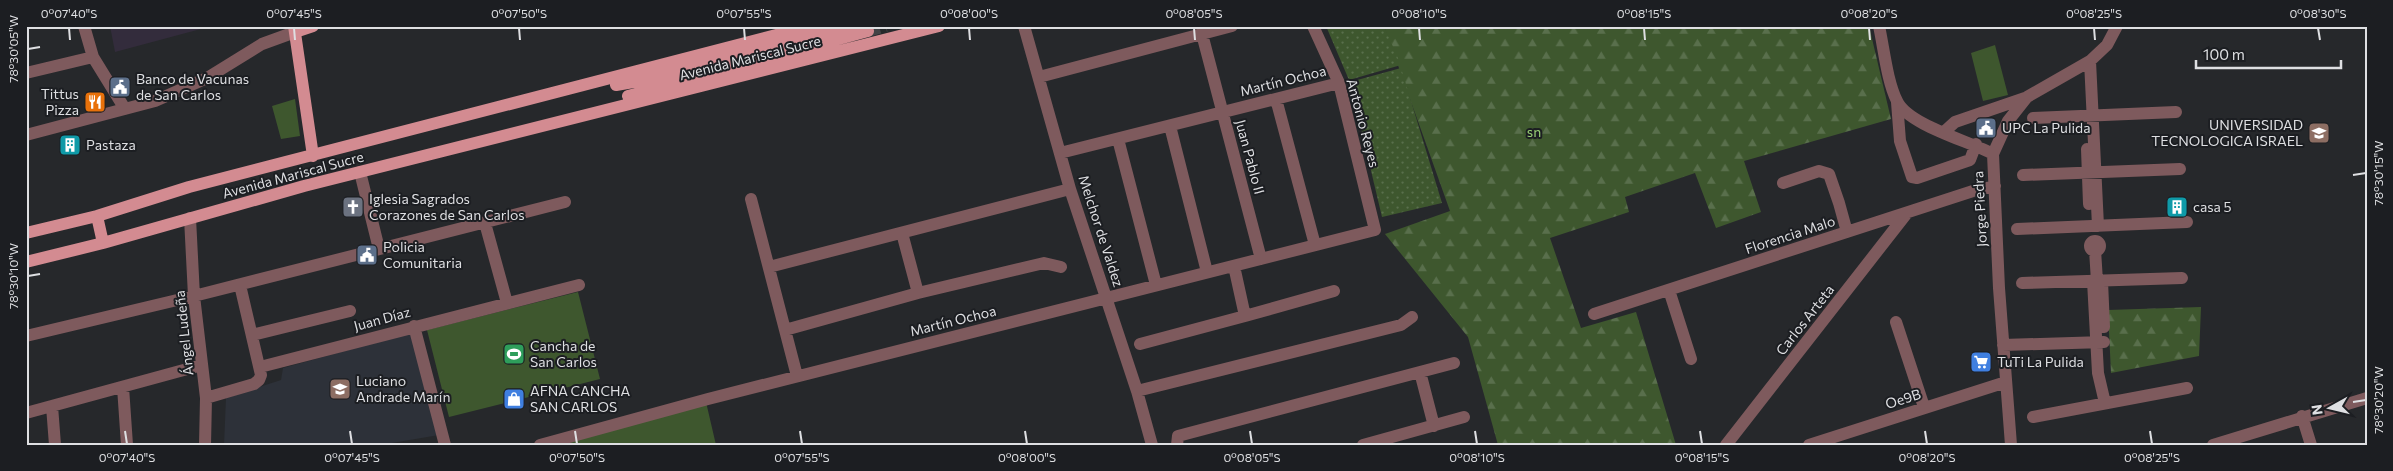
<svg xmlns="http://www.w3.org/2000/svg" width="2393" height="471" viewBox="0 0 2393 471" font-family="Commissioner,sans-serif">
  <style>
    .built { fill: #2d3139 }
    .medical { fill: #332c3c }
    .grass { fill: #3e572e }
    .forest { fill: url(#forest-firs) }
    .park { fill: url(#park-dots) }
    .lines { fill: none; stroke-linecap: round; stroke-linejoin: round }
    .major-tunnel { stroke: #424346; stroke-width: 12; stroke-dasharray: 12 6; stroke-linecap: butt }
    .minor { stroke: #7e5a5d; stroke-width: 12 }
    .major { stroke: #d38b91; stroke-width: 12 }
    .ticks { fill: none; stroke: #dedfe2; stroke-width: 2 }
    .labels { text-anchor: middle; stroke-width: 4; stroke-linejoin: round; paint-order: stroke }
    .street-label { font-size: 14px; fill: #dedfe2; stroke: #1c1e22 }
    .poi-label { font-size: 14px; fill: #dedfe2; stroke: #1c1e22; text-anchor: start }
    .park-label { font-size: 14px; fill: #99d176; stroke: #1c1e22 }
    .neatline { fill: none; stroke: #dedfe2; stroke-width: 2 }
    .ticks-label { font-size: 12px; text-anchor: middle; fill: #dedfe2 }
  </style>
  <defs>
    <pattern id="forest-firs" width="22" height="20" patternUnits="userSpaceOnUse" patternTransform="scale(1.25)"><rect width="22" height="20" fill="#3e572e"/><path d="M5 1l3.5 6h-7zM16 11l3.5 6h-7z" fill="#596f4c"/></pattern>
    <pattern id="park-dots" width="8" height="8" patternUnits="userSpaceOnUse" patternTransform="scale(1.25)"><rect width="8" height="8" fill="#3e572e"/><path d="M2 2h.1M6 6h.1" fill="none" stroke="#596f4c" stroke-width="1.8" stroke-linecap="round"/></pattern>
  </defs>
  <rect width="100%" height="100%" fill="#26282b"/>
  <path class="built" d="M 410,333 L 439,435 L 380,445 L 224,445 L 226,398 L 281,380 L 283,368 Z"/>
  <path class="medical" d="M 110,26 L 212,26 L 115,52 Z"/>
  <path class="grass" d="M 1995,45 L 2008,95 L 1983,101 L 1971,53 Z
    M 295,99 L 300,136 L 281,139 L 272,106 Z
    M 578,292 L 600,379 L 449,417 L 427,330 Z
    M 706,402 L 716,445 L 551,445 Z"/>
  <path class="forest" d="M 1384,26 L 1823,26 L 1834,28 L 1869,26 L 1891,119 L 1744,161 L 1761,212 L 1716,228 L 1695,173 L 1625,197 L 1629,212 L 1550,238 L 1581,328 L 1636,312 L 1676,445 L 1498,445 L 1468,337 L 1385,234 L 1450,211 Z
    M 2201,307 L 2199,356 L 2111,373 L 2108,310 Z"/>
  <path class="park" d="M 1326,26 L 1384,26 L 1401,65 L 1349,80 Z
    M 1401,68 L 1442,203 L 1382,217 L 1350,82 Z"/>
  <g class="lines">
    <path class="major-tunnel" d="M 868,31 L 886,26"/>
    <path class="minor" d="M 84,26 L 93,57 L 125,109
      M 1024,26 L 1070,189 L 1137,391 L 1152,445
      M 1879,26 C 1884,49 1887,81 1897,101 C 1908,125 1969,141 1993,154
      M 1202,34 L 1261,259
      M 2090,61 L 2098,226
      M 26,73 L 93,57
      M 1039,77 L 1232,26
      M 1276,99 L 1315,245
      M 1897,102 L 1900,141 L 1912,177 L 1917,178 L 1970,160 L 1976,144
      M 2033,118 L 2176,112
      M 1170,126 L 1207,272
      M 1944,132 L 1955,122 L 2025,98
      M 26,135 L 155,101 L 207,78 L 262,44 L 295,32
      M 1118,139 L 1156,285
      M 2087,149 L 2089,204
      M 1060,153 L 1339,83
      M 360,172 L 379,249
      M 2023,175 L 2180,169
      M 1783,183 L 1819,171 L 1829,174 L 1839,203 L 1847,232
      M 751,199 L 797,376
      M 190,218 L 194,296 L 206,398 L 205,445
      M 485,223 L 507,303
      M 2017,229 L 2187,222
      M 902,233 L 918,293
      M2090 246a5 5 0 1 1 10 0a5 5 0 1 1-10 0Z
      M 2095,250 L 2097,281
      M 1234,266 L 1245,316 L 1334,291
      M 769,267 L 1070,189
      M 2093,281 L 2098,373 L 2105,403
      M 2102,281 L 2104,327
      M 2022,283 L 2182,278
      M 1669,290 L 1691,359
      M 1594,314 L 1973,191 L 1995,186
      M 1896,322 L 1924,407
      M 414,326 L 445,445
      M 785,330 L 918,293 L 1044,263 L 1061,267
      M 252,335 L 350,311
      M 26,336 L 194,296 L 565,202
      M 1140,344 L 1245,316
      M 2003,345 L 2104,342
      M 260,367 L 579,285
      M 1420,372 L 1434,426
      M 123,387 L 127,445
      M 1137,391 L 1401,325 L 1412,317
      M 206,398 L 254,384 L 259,380 L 261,375 L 240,285
      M 52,406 L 55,445
      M 26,413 L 202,365
      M 2302,416 L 2311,445
      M 2033,417 L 2187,388
      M 540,445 L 708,399 L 1375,230 L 1339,83 L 1313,26
      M 1177,445 L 1178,436 L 1454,363
      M 1363,445 L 1464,417
      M 1726,445 L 1907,213
      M 1809,445 L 2006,382
      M 2011,445 L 1999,288 L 1993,154 L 2008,121 L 2027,97 L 2090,61 L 2107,45 L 2117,26
      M 2213,445 L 2367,398"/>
    <path class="major" d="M 294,26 L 313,156
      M 295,32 L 313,26
      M 616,85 L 639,81 L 851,26
      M 628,96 L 868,31
      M 97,216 L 103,243
      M 26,233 L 97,216 L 189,187 L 811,26
      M 26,262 L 103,243 L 304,186 L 939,26"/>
  </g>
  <path class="ticks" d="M 69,28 L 70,40M 294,28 L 295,40M 519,28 L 520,40M 744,28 L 745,40M 969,28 L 970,40M 1194,28 L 1195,40M 1419,28 L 1420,40M 1644,28 L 1645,40M 1869,28 L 1870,40M 2094,28 L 2095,40M 2318,28 L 2320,40M 28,49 L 40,47M 2353,175 L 2366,173M 28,276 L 40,274M 2353,402 L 2366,400M 125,431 L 127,444M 350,431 L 352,444M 575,431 L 577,444M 800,431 L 802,444M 1025,431 L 1027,444M 1250,431 L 1252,444M 1475,431 L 1477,444M 1700,431 L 1702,444M 1925,431 L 1927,444M 2150,431 L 2152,444"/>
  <defs>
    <g id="civic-square" transform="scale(1.125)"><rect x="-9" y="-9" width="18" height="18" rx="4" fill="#5c6f8a" stroke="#1c1e22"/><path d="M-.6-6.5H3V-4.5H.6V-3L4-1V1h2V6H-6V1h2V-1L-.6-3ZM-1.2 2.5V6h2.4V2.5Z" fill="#fff"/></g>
    <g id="restaurant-square" transform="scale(1.125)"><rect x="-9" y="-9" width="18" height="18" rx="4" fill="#e8710a" stroke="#1c1e22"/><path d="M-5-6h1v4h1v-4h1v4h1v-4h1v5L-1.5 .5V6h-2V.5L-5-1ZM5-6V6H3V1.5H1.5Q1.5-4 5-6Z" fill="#fff"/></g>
    <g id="university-square" transform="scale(1.125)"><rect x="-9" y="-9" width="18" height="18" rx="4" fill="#8d6e63" stroke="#1c1e22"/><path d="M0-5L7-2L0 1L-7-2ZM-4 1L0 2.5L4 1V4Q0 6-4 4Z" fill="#fff"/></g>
    <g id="building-square" transform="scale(1.125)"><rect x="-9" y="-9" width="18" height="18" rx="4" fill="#0f9aa8" stroke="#1c1e22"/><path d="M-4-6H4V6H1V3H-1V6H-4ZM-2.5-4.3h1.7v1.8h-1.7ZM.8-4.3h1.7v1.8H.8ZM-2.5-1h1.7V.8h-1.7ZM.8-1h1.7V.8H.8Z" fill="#fff"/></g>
    <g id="church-square" transform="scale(1.125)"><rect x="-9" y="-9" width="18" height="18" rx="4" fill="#6b7280" stroke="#1c1e22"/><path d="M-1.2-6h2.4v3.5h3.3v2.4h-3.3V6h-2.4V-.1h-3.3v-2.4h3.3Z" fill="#fff"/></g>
    <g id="stadium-square" transform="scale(1.125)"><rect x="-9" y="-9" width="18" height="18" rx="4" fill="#2e9e5b" stroke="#1c1e22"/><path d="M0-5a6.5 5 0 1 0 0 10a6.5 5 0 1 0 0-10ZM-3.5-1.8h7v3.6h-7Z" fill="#fff"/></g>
    <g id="supermarket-square" transform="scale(1.125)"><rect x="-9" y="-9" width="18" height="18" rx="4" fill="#3f7fe0" stroke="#1c1e22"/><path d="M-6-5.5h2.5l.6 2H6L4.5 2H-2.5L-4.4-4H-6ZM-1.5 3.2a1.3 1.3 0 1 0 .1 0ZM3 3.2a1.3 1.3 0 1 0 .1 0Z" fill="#fff"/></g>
    <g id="school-square" transform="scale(1.125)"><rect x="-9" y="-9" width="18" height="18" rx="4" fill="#8d6e63" stroke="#1c1e22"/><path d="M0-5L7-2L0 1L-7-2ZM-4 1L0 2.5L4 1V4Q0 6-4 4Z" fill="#fff"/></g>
    <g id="shop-square" transform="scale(1.125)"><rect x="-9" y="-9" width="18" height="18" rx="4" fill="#3f7fe0" stroke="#1c1e22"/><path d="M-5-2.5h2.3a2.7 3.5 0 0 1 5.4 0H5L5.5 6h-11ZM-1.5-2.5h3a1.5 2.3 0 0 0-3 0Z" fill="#fff"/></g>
  </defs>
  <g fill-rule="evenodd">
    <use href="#civic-square" x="120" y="87"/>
    <use href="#restaurant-square" x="95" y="102"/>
    <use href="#civic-square" x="1986" y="128"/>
    <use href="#university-square" x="2319" y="133"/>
    <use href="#building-square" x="70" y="145"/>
    <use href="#church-square" x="353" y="207"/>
    <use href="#building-square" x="2177" y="207"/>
    <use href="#civic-square" x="367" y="255"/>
    <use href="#stadium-square" x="514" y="354"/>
    <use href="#supermarket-square" x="1981" y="362"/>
    <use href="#school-square" x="340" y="389"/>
    <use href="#shop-square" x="514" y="399"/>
  </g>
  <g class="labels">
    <g class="street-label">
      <text transform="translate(750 58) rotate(-14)" y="5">Avenida Mariscal Sucre</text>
      <text transform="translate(1283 81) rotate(-14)" y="5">Martín Ochoa</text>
      <text transform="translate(1363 123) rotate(75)" y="5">Antonio Reyes</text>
      <text transform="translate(1250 157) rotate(75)" y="5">Juan Pablo II</text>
      <text transform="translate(293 175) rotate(-15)" y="5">Avenida Mariscal Sucre</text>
      <text transform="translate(1980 209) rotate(-93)" y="5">Jorge Piedra</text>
      <text transform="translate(1101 231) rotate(72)" y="5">Melchor de Valdez</text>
      <text transform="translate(1790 235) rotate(-18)" y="5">Florencia Malo</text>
      <text transform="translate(382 319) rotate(-15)" y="5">Juan Díaz</text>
      <text transform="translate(1805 320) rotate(-52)" y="5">Carlos Arteta</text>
      <text transform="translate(953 321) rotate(-14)" y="5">Martín Ochoa</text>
      <text transform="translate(184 333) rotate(-96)" y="5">Ángel Ludeña</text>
      <text transform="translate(1903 399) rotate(-18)" y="5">Oe9B</text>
    </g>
    <g class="poi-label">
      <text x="136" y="84">Banco de Vacunas<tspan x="136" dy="16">de San Carlos</tspan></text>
      <text x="79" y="99" text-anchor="end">Tittus<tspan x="79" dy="16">Pizza</tspan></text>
      <text x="2303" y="130" text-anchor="end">UNIVERSIDAD<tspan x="2303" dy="16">TECNOLOGICA ISRAEL</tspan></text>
      <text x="2002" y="133">UPC La Pulida</text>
      <text x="86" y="150">Pastaza</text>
      <text x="369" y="204">Iglesia Sagrados<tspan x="369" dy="16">Corazones de San Carlos</tspan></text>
      <text x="2193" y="212">casa 5</text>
      <text x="383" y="252">Policia<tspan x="383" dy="16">Comunitaria</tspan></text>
      <text x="530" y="351">Cancha de<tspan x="530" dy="16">San Carlos</tspan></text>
      <text x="1997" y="367">TuTi La Pulida</text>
      <text x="356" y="386">Luciano<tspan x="356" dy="16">Andrade Marín</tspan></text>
      <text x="530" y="396">AFNA CANCHA<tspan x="530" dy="16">SAN CARLOS</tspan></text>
    </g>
    <g class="park-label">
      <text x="1534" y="137">sn</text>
    </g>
  </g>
  <rect width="2393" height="471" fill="none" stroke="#1c1e22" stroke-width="55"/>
  <g transform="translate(2330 408) rotate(262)" stroke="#1c1e22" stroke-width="4" paint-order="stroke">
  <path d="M0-4L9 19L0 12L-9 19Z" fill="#dedfe2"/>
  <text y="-8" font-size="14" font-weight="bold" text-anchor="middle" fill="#dedfe2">N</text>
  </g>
  <path d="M2196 60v8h145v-8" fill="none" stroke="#dedfe2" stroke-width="2.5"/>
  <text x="2203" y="60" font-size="15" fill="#dedfe2" stroke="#1c1e22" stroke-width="4" paint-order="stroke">100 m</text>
  <rect x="28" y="28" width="2338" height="416" class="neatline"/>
  <g class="ticks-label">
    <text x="69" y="18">0°07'40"S</text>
    <text x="294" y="18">0°07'45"S</text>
    <text x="519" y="18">0°07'50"S</text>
    <text x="744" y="18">0°07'55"S</text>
    <text x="969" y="18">0°08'00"S</text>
    <text x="1194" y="18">0°08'05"S</text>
    <text x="1419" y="18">0°08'10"S</text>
    <text x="1644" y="18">0°08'15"S</text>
    <text x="1869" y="18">0°08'20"S</text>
    <text x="2094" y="18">0°08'25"S</text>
    <text x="2318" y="18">0°08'30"S</text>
    <text transform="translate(14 49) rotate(-90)" y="4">78°30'05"W</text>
    <text transform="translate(2379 173) rotate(-90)" y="4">78°30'15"W</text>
    <text transform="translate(14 276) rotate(-90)" y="4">78°30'10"W</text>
    <text transform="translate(2379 400) rotate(-90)" y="4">78°30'20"W</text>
    <text x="127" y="462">0°07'40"S</text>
    <text x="352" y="462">0°07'45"S</text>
    <text x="577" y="462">0°07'50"S</text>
    <text x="802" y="462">0°07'55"S</text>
    <text x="1027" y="462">0°08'00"S</text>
    <text x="1252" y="462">0°08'05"S</text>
    <text x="1477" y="462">0°08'10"S</text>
    <text x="1702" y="462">0°08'15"S</text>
    <text x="1927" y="462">0°08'20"S</text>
    <text x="2152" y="462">0°08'25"S</text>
  </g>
</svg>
